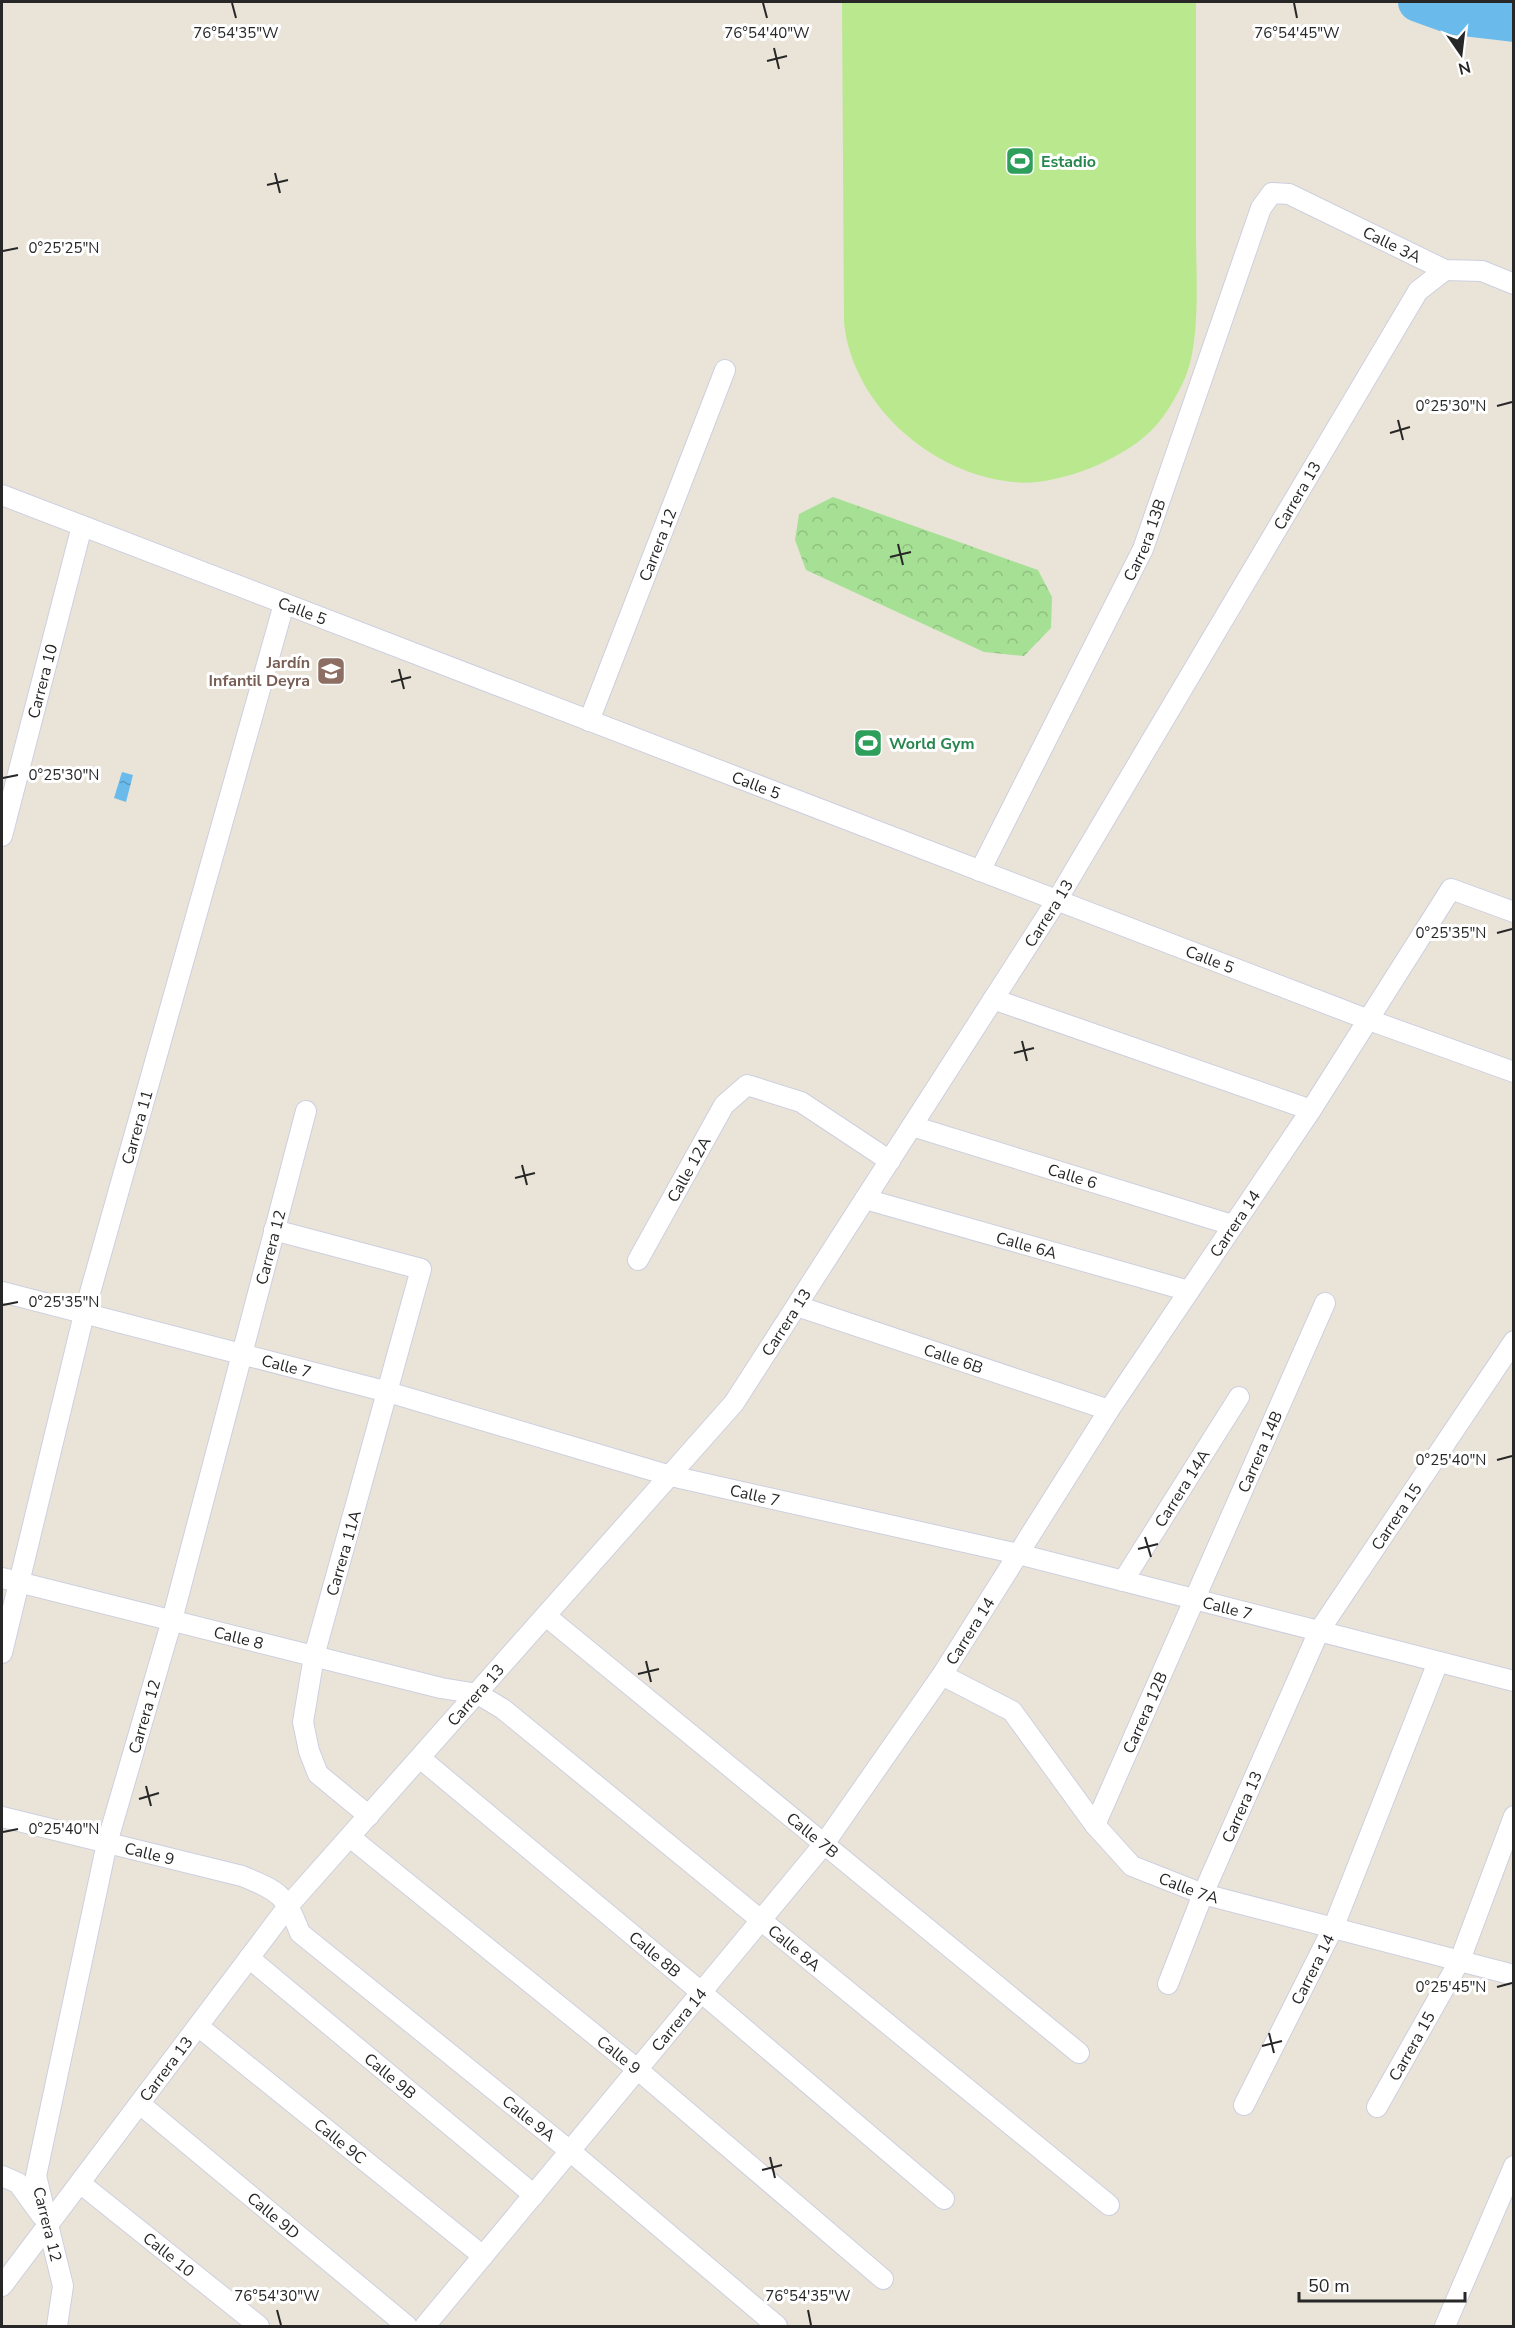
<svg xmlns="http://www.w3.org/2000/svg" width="1515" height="2328" viewBox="0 0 1515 2328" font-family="'Nunito Sans',sans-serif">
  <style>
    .park { fill: url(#park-crowns) }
    .pitch { fill: #b9e88f }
    .water { fill: url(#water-ripples) }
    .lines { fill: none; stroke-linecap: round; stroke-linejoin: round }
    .river { stroke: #6abbec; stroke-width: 40 }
    .street-casing { stroke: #cdcfe0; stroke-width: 22 }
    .street { stroke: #fff; stroke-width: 20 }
    .ticks { fill: none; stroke: #272727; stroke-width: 2 }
    .labels { text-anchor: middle; stroke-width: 6; stroke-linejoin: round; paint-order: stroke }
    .leisure-label { font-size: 16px; font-weight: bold; fill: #27864d; stroke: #fff; text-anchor: start }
    .street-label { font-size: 16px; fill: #272727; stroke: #fff }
    .education-label { font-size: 16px; font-weight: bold; fill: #785e54; stroke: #fff; text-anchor: end }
    .ticks-label { font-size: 15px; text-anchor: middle; fill: #272727; stroke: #fff; stroke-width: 6; stroke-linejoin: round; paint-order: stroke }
  </style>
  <defs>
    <pattern id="park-crowns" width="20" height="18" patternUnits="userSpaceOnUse" patternTransform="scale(1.5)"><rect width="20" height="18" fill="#a6e094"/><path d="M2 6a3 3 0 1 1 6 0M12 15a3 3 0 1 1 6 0" fill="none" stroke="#8fc080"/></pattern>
    <pattern id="water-ripples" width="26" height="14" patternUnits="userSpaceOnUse" patternTransform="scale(1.5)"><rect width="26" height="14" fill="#6abbec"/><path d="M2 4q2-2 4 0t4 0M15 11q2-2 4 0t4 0" fill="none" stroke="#5798bf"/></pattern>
  </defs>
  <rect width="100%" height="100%" fill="#eae4d8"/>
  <path class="park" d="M 833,497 L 1038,570 L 1052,597 L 1051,628 L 1024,656 L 984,652 L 806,570 L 795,540 L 799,514 Z"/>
  <path class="pitch" d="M 842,2 L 1196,2 C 1196,79 1196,156 1196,233 C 1196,274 1201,341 1185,378 C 1176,398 1162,423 1144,437 C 1114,463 1053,487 1013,482 C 932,474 853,406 844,323 Z"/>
  <path class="water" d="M 122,772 L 133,775 L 126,802 L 114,798 Z"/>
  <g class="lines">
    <path class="river" d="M 1418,2 L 1454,15 L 1514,22"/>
    <g class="street-casing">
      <g id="street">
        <path id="s1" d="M 2,495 L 1369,1020 L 1514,1072"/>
        <path id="s2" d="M 589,721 L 725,370"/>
        <path id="s3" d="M 2,836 L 82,526"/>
        <path id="s4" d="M 980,871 L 1143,549 L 1261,208 L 1272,193 L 1289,194 L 1445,270 L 1482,271 L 1514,284"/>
        <path d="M 993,999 L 1311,1110"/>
        <path id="s5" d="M 912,1126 L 1232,1225"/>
        <path id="s6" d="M 865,1199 L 1189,1291"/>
        <path d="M 274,1230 L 421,1269 L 314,1656 L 303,1722 L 309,1751 L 318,1774 L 369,1816"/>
        <path id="s7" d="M 638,1260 L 724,1105 L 747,1085 L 801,1102 L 890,1161"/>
        <path id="s8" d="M 2,1292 L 388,1392 L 671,1476 L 1018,1554 L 1514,1681"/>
        <path id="s9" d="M 797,1306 L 1109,1410"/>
        <path id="s10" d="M 2,1578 L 441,1688 L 478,1694 L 503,1709 L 1109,2205"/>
        <path id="s11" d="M 1123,1581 L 1239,1397"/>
        <path id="s12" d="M 546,1616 L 1079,2053"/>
        <path id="s13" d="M 2,1653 L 84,1314 L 284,604"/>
        <path id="s14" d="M 942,1675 L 1012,1711 L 1095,1825 L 1132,1866 L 1203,1894 L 1514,1975"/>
        <path id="s15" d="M 420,1758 L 701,1992 L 944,2199"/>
        <path id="s16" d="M 2,1817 L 242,1876 C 280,1892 285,1894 300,1933 L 570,2151 L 777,2326"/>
        <path id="s17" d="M 1095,1825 L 1325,1303"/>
        <path id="s18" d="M 350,1837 L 637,2069 L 883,2279"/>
        <path id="s19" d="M 249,1958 L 534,2195"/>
        <path id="s20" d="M 1168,1984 L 1203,1894 L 1319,1631 L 1514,1341"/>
        <path id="s21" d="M 198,2026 L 483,2256"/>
        <path id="s22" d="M 140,2104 L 407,2326"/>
        <path id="s23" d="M 1244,2105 L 1334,1926 L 1438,1662"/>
        <path id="s24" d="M 1377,2107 L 1460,1960 L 1514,1816"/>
        <path d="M 2,2176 L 18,2183 L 42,2216"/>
        <path id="s25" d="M 80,2183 L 259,2326"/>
        <path id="s26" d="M 2,2286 L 289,1905 L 734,1403 L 1057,900 L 1418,291 L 1445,270"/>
        <path id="s27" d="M 57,2326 L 63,2286 L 36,2176 L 107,1843 L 172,1620 L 306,1111"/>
        <path id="s28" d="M 425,2326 L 824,1844 L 942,1675 L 1109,1410 L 1311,1110 L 1451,889 L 1514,912"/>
        <path d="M 1445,2326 L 1514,2166"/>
      </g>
    </g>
    <use href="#street" class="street"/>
  </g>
  <path class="ticks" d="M 232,3 L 236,18M 763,3 L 767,18M 1294,3 L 1297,18M 774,48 L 779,69M 767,61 L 787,56M 275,173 L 280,193M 267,185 L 288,180M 3,251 L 18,248M 1497,406 L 1512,402M 1398,420 L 1403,440M 1390,433 L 1410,427M 898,544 L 903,565M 890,557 L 911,552M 399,669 L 404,689M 391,682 L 411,677M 3,778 L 18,775M 1497,933 L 1512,929M 1022,1041 L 1027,1061M 1014,1053 L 1034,1048M 522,1165 L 527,1185M 515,1178 L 535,1173M 3,1305 L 18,1302M 1497,1460 L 1512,1456M 1145,1537 L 1151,1557M 1138,1549 L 1158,1544M 646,1661 L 651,1682M 638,1674 L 659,1669M 146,1786 L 151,1806M 139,1799 L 159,1793M 3,1832 L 18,1829M 1497,1987 L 1512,1983M 1269,2033 L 1274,2053M 1262,2046 L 1282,2041M 770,2157 L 775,2178M 762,2170 L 782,2165M 277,2310 L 281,2325M 808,2310 L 811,2325"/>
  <defs>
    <g id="stadium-square" transform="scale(1.5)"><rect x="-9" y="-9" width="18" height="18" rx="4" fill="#2e9e5b" stroke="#fff"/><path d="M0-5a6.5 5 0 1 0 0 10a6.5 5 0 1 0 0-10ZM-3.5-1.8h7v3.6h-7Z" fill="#fff"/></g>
    <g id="school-square" transform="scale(1.5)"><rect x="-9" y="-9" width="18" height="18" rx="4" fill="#8d6e63" stroke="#fff"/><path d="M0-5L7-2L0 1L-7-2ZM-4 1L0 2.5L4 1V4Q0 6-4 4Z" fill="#fff"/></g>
  </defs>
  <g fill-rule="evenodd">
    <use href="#stadium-square" x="1020" y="161"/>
    <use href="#school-square" x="331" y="671"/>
    <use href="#stadium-square" x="868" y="743"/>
  </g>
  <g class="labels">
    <g class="leisure-label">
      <text x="1041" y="167">Estadio</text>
      <text x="889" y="749">World Gym</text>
    </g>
    <g class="street-label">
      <text dy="6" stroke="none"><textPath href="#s4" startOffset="872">Calle 3A</textPath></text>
      <text dy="6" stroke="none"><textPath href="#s26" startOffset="2216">Carrera 13</textPath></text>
      <text dy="6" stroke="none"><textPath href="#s4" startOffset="370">Carrera 13B</textPath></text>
      <text dy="6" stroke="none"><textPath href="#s2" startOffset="189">Carrera 12</textPath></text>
      <text dy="6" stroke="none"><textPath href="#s1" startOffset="322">Calle 5</textPath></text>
      <text dy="6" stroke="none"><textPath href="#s3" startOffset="160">Carrera 10</textPath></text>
      <text dy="6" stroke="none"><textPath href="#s1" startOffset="808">Calle 5</textPath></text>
      <text dy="6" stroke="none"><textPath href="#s26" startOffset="1730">Carrera 13</textPath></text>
      <text dy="6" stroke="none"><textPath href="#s1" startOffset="1294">Calle 5</textPath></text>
      <text dy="6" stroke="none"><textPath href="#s13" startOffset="543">Carrera 11</textPath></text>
      <text dy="6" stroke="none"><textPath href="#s7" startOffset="104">Calle 12A</textPath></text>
      <text dy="6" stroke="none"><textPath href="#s5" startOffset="168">Calle 6</textPath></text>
      <text dy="6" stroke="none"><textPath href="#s28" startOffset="1370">Carrera 14</textPath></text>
      <text dy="6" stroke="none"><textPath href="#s6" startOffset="168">Calle 6A</textPath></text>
      <text dy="6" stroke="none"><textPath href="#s27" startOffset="1112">Carrera 12</textPath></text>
      <text dy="6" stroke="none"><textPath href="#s26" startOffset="1244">Carrera 13</textPath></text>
      <text dy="6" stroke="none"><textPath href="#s9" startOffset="165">Calle 6B</textPath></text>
      <text dy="6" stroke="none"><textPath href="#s8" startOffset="294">Calle 7</textPath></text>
      <text dy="6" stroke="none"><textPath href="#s17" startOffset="408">Carrera 14B</textPath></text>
      <text dy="6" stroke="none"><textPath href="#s11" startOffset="110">Carrera 14A</textPath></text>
      <text dy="6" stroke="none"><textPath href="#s8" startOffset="780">Calle 7</textPath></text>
      <text dy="6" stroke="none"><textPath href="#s20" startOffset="522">Carrera 15</textPath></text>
      <text transform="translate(343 1553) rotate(-74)" y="6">Carrera 11A</text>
      <text dy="6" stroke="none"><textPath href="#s8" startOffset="1266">Calle 7</textPath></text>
      <text dy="6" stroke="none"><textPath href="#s28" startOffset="884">Carrera 14</textPath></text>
      <text dy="6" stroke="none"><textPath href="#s10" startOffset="244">Calle 8</textPath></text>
      <text dy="6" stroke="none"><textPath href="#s26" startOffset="758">Carrera 13</textPath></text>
      <text dy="6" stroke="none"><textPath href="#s17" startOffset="123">Carrera 12B</textPath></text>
      <text dy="6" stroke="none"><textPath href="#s27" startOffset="626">Carrera 12</textPath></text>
      <text dy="6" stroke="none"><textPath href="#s20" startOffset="192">Carrera 13</textPath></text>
      <text dy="6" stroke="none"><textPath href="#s12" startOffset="345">Calle 7B</textPath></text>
      <text dy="6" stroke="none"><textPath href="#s16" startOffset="152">Calle 9</textPath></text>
      <text dy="6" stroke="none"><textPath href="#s14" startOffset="336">Calle 7A</textPath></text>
      <text dy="6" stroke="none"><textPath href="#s10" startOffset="896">Calle 8A</textPath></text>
      <text dy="6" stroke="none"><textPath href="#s15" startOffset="306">Calle 8B</textPath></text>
      <text dy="6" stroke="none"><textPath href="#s23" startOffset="152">Carrera 14</textPath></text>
      <text dy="6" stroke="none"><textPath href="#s28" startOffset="398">Carrera 14</textPath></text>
      <text dy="6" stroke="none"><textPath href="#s24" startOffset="70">Carrera 15</textPath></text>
      <text dy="6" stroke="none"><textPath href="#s18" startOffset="346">Calle 9</textPath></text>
      <text dy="6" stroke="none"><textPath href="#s26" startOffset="272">Carrera 13</textPath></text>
      <text dy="6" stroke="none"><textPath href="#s19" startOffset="184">Calle 9B</textPath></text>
      <text dy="6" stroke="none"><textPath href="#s16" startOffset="627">Calle 9A</textPath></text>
      <text dy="6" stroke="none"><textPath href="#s21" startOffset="183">Calle 9C</textPath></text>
      <text dy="6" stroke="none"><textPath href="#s22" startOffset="174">Calle 9D</textPath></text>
      <text transform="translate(48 2224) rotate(76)" y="6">Carrera 12</text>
      <text dy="6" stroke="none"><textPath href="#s25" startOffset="114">Calle 10</textPath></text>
    </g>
    <g class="education-label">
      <text x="310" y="668">Jardín<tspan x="310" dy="18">Infantil Deyra</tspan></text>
    </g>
  </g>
  <g class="ticks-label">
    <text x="236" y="38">76°54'35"W</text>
    <text x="767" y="38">76°54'40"W</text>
    <text x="1297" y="38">76°54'45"W</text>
    <text x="64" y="253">0°25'25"N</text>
    <text x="1451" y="411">0°25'30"N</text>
    <text x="64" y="780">0°25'30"N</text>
    <text x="1451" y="938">0°25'35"N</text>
    <text x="64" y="1307">0°25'35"N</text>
    <text x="1451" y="1465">0°25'40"N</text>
    <text x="64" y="1834">0°25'40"N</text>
    <text x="1451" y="1992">0°25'45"N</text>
    <text x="277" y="2301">76°54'30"W</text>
    <text x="808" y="2301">76°54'35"W</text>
  </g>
  <rect width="1515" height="2328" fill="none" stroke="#272727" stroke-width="6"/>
  <g transform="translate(1461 54) rotate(166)" stroke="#ffffff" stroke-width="4.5" paint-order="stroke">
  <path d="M0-4.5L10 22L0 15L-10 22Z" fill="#272727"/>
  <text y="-9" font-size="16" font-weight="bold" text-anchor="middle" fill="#272727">N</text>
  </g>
  <path d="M1299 2292v9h166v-9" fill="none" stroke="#272727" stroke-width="3"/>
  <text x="1308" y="2292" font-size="18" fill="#272727" stroke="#ffffff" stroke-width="4.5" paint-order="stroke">50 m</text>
</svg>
